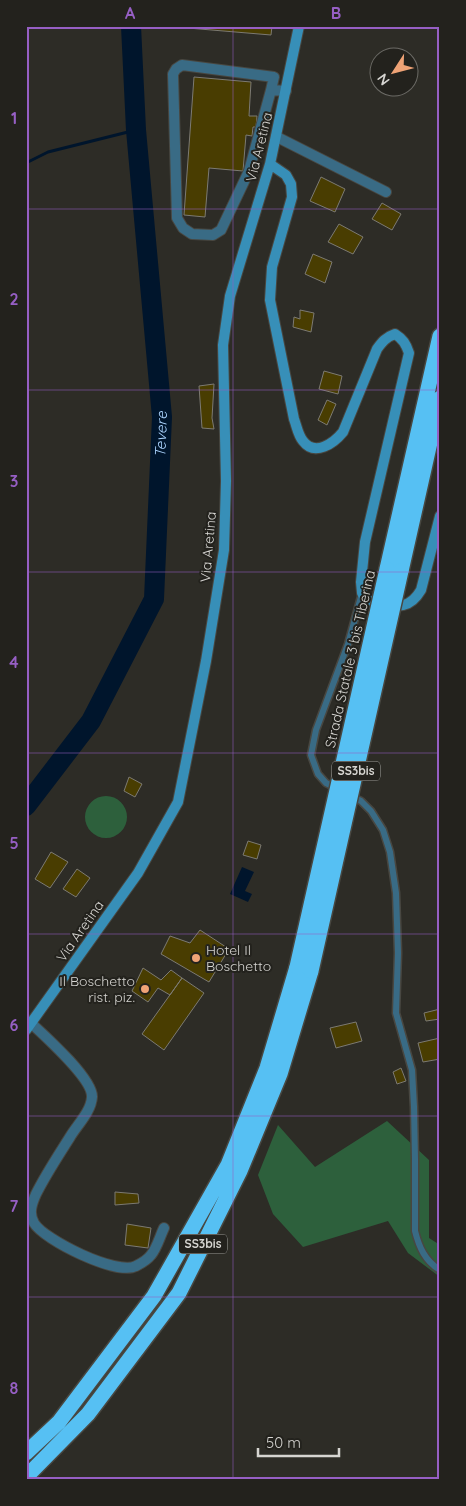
<svg xmlns="http://www.w3.org/2000/svg" width="466" height="1506" viewBox="0 0 466 1506" font-family="Quicksand,sans-serif">
  <style>
    .green { fill: #2d603c }
    .water { fill: #00152c }
    .lines { fill: none; stroke-linecap: round; stroke-linejoin: round }
    .stream { stroke: #00152c; stroke-width: 3 }
    .river { stroke: #00152c; stroke-width: 20 }
    .building { fill: #493d01; stroke: #7c7a73 }
    .lane-casing { stroke: #484741; stroke-width: 9 }
    .street-casing { stroke: #484741; stroke-width: 12 }
    .secondary-casing { stroke: #484741; stroke-width: 12 }
    .highway-casing { stroke: #484741; stroke-width: 18 }
    .lane { stroke: #396b85; stroke-width: 6 }
    .street { stroke: #396b85; stroke-width: 10 }
    .secondary { stroke: #378fb8; stroke-width: 10 }
    .highway { stroke: #56c0f3; stroke-width: 15 }
    .highway-bridge-casing { stroke: #484741; stroke-width: 18; stroke-linecap: butt }
    .highway-bridge { stroke: #56c0f3; stroke-width: 15 }
    .grid { fill: none; stroke: #965fc4; stroke-width: 1; stroke-opacity: 0.55 }
    .poi-dot { fill: #efa376; stroke: #23221d; stroke-width: 2 }
    .labels { text-anchor: middle; stroke-width: 4; stroke-linejoin: round; paint-order: stroke }
    .shield { fill: #23221d; stroke: #a09f9b; stroke-width: 1 }
    .shield-label { font-size: 12px; font-weight: bold; fill: #d6d5d1 }
    .street-label { font-size: 14px; fill: #d6d5d1; stroke: #23221d }
    .poi-label { font-size: 14px; fill: #d6d5d1; stroke: #23221d; text-anchor: start }
    .water-label { font-size: 15px; font-style: italic; fill: #aad3fd; stroke: #23221d }
    .neatline { fill: none; stroke: #965fc4; stroke-width: 2 }
    .grid-label { font-size: 16px; text-anchor: middle; font-weight: bold; fill: #965fc4 }
  </style>
  <rect width="100%" height="100%" fill="#2d2c26"/>
  <path class="green" d="M85 817a21 21 0 1 1 42 0a21 21 0 1 1-42 0Z
    M 387,1121 L 429,1160 L 429,1238 L 440,1245 L 440,1277 L 408,1253 L 388,1221 L 303,1247 L 273,1214 L 258,1175 L 278,1125 L 315,1167 Z"/>
  <path class="water" d="M 242,867 L 254,872 L 245,891 L 252,894 L 248,902 L 230,894 Z"/>
  <g class="lines">
    <path class="stream" d="M 26,163 L 48,152 L 136,130"/>
    <path class="river" id="s1" d="M 26,806 L 91,721 L 154,599 L 162,417 L 136,130 L 131,26"/>
  </g>
  <path class="building" d="M 164,26 L 272,26 L 271,35 Z
    M 194,77 L 251,82 L 249,116 L 257,116 L 256,127 L 253,127 L 252,136 L 246,135 L 243,171 L 209,168 L 205,217 L 184,215 Z
    M 321,177 L 345,189 L 335,212 L 310,201 Z
    M 382,203 L 401,214 L 392,230 L 372,219 Z
    M 339,224 L 363,237 L 353,254 L 328,242 Z
    M 313,254 L 332,262 L 325,283 L 305,274 Z
    M 300,310 L 314,313 L 311,332 L 293,327 L 294,317 L 300,319 Z
    M 324,371 L 342,376 L 338,394 L 319,389 Z
    M 214,384 L 212,418 L 214,429 L 202,428 L 199,386 Z
    M 327,400 L 336,404 L 327,425 L 318,420 Z
    M 129,777 L 142,784 L 135,797 L 124,791 Z
    M 248,841 L 261,845 L 257,859 L 243,855 Z
    M 51,852 L 68,862 L 50,888 L 35,879 Z
    M 77,869 L 90,878 L 76,897 L 63,889 Z
    M 200,930 L 229,949 L 209,982 L 161,954 L 170,936 L 190,943 Z
    M 143,968 L 161,980 L 171,970 L 182,978 L 170,995 L 158,988 L 148,1002 L 132,991 Z
    M 182,978 L 204,993 L 164,1050 L 142,1034 Z
    M 440,1009 L 440,1019 L 426,1021 L 424,1013 Z
    M 356,1022 L 362,1041 L 336,1048 L 330,1028 Z
    M 440,1038 L 440,1059 L 423,1062 L 418,1043 Z
    M 401,1068 L 406,1081 L 397,1084 L 393,1072 Z
    M 115,1192 L 138,1194 L 139,1203 L 115,1205 Z
    M 127,1224 L 151,1228 L 148,1248 L 125,1245 Z"/>
  <g class="lines">
    <g class="lane-casing">
      <path id="lane" d="M 338,789 L 326,783 L 318,774 L 311,755 L 316,730 L 348,644 L 362,593
        M 351,796 L 361,801 L 371,811 L 383,830 L 390,852 L 396,893 L 398,953 L 396,1013 L 412,1070 L 414,1107 L 415,1159 L 415,1231 C 419,1247 425,1261 440,1270"/>
    </g>
    <g class="street-casing">
      <path id="street" d="M 271,90 L 274,77 L 182,65 L 176,69 L 173,74 L 177,218 L 183,228 L 192,234 L 213,235 L 221,230 L 249,171 L 271,90 L 286,91
        M 277,137 L 386,192
        M 31,1023 C 45,1036 93,1079 92,1097 C 91,1112 77,1125 70,1137 C 58,1156 46,1174 36,1194 C 32,1203 28,1213 34,1223 C 44,1240 117,1276 136,1266 C 140,1264 148,1259 151,1255 C 157,1248 160,1236 164,1228"/>
    </g>
    <g class="secondary-casing">
      <path id="secondary" d="M 270,164 L 286,175 L 291,184 L 292,197 L 272,267 L 270,300 L 294,419 C 297,427 298,435 303,441 C 315,457 334,443 343,432 L 377,349 C 382,342 386,337 395,334 C 403,339 406,344 409,353 L 365,542 L 361,582 L 362,593 L 365,598 L 368,600 C 392,604 407,614 421,590 L 440,516
        M 26,1030 L 138,873 L 178,802 L 206,661 L 224,550 L 226,481 L 223,345 L 230,296 L 270,164 L 299,26"/>
    </g>
    <g class="highway-casing">
      <path id="highway" d="M 387,569 L 440,336
        M 401,571 L 440,398
        M 26,1453 L 59,1422 L 154,1296 L 228,1165 L 267,1068 L 297,967
        M 26,1477 L 88,1414 L 179,1293 L 240,1171 L 280,1074 L 311,971"/>
    </g>
    <use href="#lane" class="lane"/>
    <use href="#street" class="street"/>
    <use href="#secondary" class="secondary"/>
    <use href="#highway" class="highway"/>
    <g class="highway-bridge-casing">
      <path id="highway-bridge" d="M 297,967 L 387,569
        M 311,971 L 401,571"/>
    </g>
    <use href="#highway-bridge" class="highway-bridge"/>
  </g>
  <path class="grid" d="M 233,26 L 233,1480M 26,209 L 440,209M 26,390 L 440,390M 26,572 L 440,572M 26,753 L 440,753M 26,934 L 440,934M 26,1116 L 440,1116M 26,1297 L 440,1297"/>
  <g class="poi-dot">
    <circle cx="196" cy="958" r="5"/>
    <circle cx="145" cy="989" r="5"/>
  </g>
  <g class="labels">
    <g class="shield">
      <rect x="332" y="761.5" width="48" height="19" rx="4"/>
      <rect x="179" y="1234.5" width="48" height="19" rx="4"/>
    </g>
    <g class="shield-label">
      <text x="356" y="775">SS3bis</text>
      <text x="203" y="1248">SS3bis</text>
    </g>
    <g class="street-label">
      <text transform="translate(259 147) rotate(-76)" y="5">Via Aretina</text>
      <text transform="translate(208 547) rotate(-85)" y="5">Via Aretina</text>
      <text transform="translate(350 659) rotate(-77)" y="5">Strada Statale 3 bis Tiberina</text>
      <text transform="translate(80 931) rotate(-55)" y="5">Via Aretina</text>
    </g>
    <g class="poi-label">
      <text x="206" y="955">Hotel Il<tspan x="206" dy="16">Boschetto</tspan></text>
      <text x="135" y="986" text-anchor="end">Il Boschetto<tspan x="135" dy="16">rist. piz.</tspan></text>
    </g>
    <g class="water-label">
      <text dy="5" stroke="none"><textPath href="#s1" startOffset="409">Tevere</textPath></text>
    </g>
  </g>
  <rect width="466" height="1506" fill="none" stroke="#23221d" stroke-width="55"/>
  <g transform="translate(394 72) rotate(234)"><circle r="24" fill="#23221d" stroke="#6b6a65"/>
  <path d="M0-4L9 19L0 12L-9 19Z" fill="#efa376"/>
  <text y="-8" font-size="14" font-weight="bold" text-anchor="middle" fill="#d6d5d1">N</text>
  </g>
  <path d="M258 1448v8h81v-8" fill="none" stroke="#d6d5d1" stroke-width="2.5"/>
  <text x="266" y="1448" font-size="15" fill="#d6d5d1" stroke="#23221d" stroke-width="4" paint-order="stroke">50 m</text>
  <rect x="28" y="28" width="410" height="1450" class="neatline"/>
  <g class="grid-label">
    <text x="130" y="19">A</text>
    <text x="336" y="19">B</text>
    <text x="14" y="124">1</text>
    <text x="14" y="305">2</text>
    <text x="14" y="487">3</text>
    <text x="14" y="668">4</text>
    <text x="14" y="849">5</text>
    <text x="14" y="1031">6</text>
    <text x="14" y="1212">7</text>
    <text x="14" y="1394">8</text>
  </g>
</svg>
